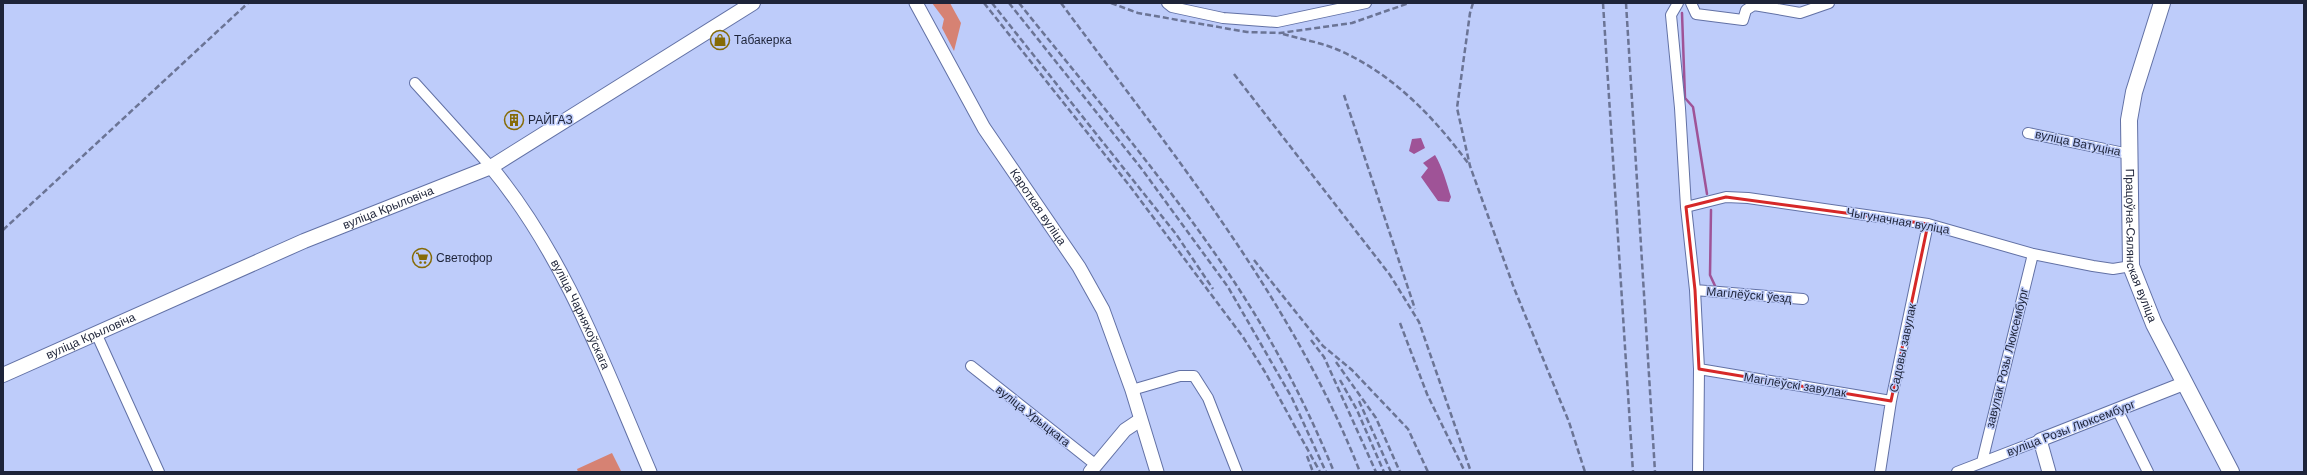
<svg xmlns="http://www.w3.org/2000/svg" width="2307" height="475" viewBox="0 0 2307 475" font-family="Arial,sans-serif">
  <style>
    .green { fill: #d68273 }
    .water { fill: #9f5397 }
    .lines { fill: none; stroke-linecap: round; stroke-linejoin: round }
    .stream { stroke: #9f5397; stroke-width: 2.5 }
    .minor-casing { stroke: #6271a5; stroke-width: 12 }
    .tertiary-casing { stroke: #6271a5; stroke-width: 15 }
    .secondary-casing { stroke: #6271a5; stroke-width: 16 }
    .primary-casing { stroke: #6271a5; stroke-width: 18 }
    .minor { stroke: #fff; stroke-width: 10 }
    .tertiary { stroke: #fff; stroke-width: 13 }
    .secondary { stroke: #fff; stroke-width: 14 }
    .primary { stroke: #fff; stroke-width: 16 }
    .rail { stroke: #6b7495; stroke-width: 2.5; stroke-dasharray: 6 3; stroke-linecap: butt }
    .marked { fill: none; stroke: #d62828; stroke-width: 3; stroke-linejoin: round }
    .labels { text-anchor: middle; stroke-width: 3; stroke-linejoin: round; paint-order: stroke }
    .poi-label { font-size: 12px; fill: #1e2439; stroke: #beccfa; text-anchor: start }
    .street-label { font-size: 12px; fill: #1e2439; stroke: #beccfa }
  </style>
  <rect width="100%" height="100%" fill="#beccfa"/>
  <path class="green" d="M 932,3 L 950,3 L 961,23 L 954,51 L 942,28 L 944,19 Z
    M 612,453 L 621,471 L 578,472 L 577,469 Z"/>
  <path class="water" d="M 1421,138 L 1425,148 L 1414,154 L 1409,151 L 1412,139 Z
    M 1435,155 C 1442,166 1447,184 1451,197 L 1449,202 L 1438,201 L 1421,177 L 1428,168 L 1423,163 Z"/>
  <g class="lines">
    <path class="stream" d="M 1682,13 L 1685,98 L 1693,107 L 1707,194
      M 1711,210 L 1710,275 L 1716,288"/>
    <g class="minor-casing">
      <path id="minor" d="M 1167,3 L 1172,7 L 1223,18 L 1277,22 L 1366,3
        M 1678,3 L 1671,15 L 1680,108 L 1686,207 L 1695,290 L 1699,369 L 1698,472
        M 1691,3 L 1696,14 L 1743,20 L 1746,10 L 1754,5 L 1800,13 L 1829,3
        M 415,83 L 491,167
        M 2028,133 L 2129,154
        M 1686,207 L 1726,197 L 1748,198 L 1928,224 L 2033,254 L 2093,266 L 2113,269 L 2131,266
        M 1695,290 L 1803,299
        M 96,333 L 159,472
        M 971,366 L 1096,465
        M 1699,369 L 1891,401
        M 1132,390 L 1180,376 L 1194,376 L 1208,398 L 1237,472
        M 2118,411 L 2148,472
        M 1982,462 L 2033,254
        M 1880,472 L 1891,401 L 1928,224
        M 1957,472 L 2040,440"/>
    </g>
    <g class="tertiary-casing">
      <g id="tertiary">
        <path id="s1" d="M 916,3 L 984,128 L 1079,267 L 1103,310 L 1132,390 L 1157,472"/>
        <path id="s2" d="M 491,167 C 565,256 605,367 650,472"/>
        <path d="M 1090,472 L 1125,430 L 1140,420"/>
        <path d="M 2049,472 L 2040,440 L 2185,383"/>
      </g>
    </g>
    <g class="secondary-casing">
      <g id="secondary">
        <path id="s3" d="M 3,375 L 304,241 L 491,167 L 753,3"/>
      </g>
    </g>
    <g class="primary-casing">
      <g id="primary">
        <path id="s4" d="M 2162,3 L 2134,92 L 2129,120 L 2131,266 L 2154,324 L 2231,472"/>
      </g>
    </g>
    <use href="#minor" class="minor"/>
    <use href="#tertiary" class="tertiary"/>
    <use href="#secondary" class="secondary"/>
    <use href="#primary" class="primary"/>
    <path class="rail" d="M 984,3 L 1129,185 L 1243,337 L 1265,372 L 1320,472
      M 992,3 L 1176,234 L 1213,289
      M 1009,3 L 1141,168 L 1228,287 L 1292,398 L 1326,472
      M 1019,3 C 1092,94 1170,185 1235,283 C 1274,342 1307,406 1334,472
      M 1061,3 C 1171,152 1292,298 1360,472
      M 1111,3 L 1138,13 L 1247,32 L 1280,33 L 1352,23 L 1409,3
      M 1473,3 L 1470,13 L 1457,108 L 1470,166 L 1514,288 L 1569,422 L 1585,472
      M 1603,3 L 1633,472
      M 1626,3 L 1655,472
      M 1283,34 C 1300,39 1319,42 1336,49 C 1391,72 1433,116 1468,163
      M 1234,74 L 1390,275 L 1419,322 L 1471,472
      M 1344,95 L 1415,309
      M 3,230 L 248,3
      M 1254,260 L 1323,346 L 1352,370 L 1408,429 L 1428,472
      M 1400,323 L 1427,394 L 1465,472
      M 1311,340 L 1324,357 L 1376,472
      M 1336,362 L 1376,418 L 1400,472
      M 1340,380 L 1357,410 L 1384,472
      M 1359,401 L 1391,472
      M 1307,456 L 1313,472"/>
  </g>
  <path class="marked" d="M 1726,197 L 1928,224 L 1891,401 L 1699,369 L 1695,290 L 1686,207 Z"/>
  <defs>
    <g id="shop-ring" transform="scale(1)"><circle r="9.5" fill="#beccfa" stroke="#866b06" stroke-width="1.5"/><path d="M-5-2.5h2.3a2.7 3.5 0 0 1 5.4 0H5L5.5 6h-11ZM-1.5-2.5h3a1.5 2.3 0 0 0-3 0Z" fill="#866b06"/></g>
    <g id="building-ring" transform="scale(1)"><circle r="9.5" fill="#beccfa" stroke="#866b06" stroke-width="1.5"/><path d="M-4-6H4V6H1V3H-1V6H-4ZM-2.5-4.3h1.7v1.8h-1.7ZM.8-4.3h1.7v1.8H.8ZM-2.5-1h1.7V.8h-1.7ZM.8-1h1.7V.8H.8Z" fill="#866b06"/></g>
    <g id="supermarket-ring" transform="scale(1)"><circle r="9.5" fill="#beccfa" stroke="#866b06" stroke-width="1.5"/><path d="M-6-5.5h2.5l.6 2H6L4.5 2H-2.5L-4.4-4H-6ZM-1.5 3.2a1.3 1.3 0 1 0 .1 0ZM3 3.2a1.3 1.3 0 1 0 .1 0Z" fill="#866b06"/></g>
  </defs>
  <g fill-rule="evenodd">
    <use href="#shop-ring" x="720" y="40"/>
    <use href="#building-ring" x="514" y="120"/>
    <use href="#supermarket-ring" x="422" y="258"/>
  </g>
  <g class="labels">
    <g class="poi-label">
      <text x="734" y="44">Табакерка</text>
      <text x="528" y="124">РАЙГАЗ</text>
      <text x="436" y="262">Светофор</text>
    </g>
    <g class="street-label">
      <text transform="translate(2078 143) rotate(12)" y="4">вуліца Ватуціна</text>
      <text dy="4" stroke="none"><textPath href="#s3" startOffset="420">вуліца Крыловіча</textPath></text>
      <text dy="4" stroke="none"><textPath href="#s1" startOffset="238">Кароткая вуліца</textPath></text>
      <text transform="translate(1898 221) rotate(10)" y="4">Чыгуначная вуліца</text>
      <text dy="4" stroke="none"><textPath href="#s4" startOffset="249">Працоўна-Сялянская вуліца</textPath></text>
      <text transform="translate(1749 295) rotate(5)" y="4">Магілёўскі ўезд</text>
      <text dy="4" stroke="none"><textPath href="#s2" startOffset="173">вуліца Чарняхоўскага</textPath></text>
      <text dy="4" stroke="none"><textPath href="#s3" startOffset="96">вуліца Крыловіча</textPath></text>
      <text transform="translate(1903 348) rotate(-78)" y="4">Садовы завулак</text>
      <text transform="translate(2007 358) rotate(-76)" y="4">завулак Розы Люксембург</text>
      <text transform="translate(1795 385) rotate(9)" y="4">Магілёўскі завулак</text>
      <text transform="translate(1033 416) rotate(38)" y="4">вуліца Урыцкага</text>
      <text transform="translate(2071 428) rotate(-21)" y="4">вуліца Розы Люксембург</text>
    </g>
  </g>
  <rect width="2307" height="475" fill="none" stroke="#1e2439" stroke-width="8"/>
</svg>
